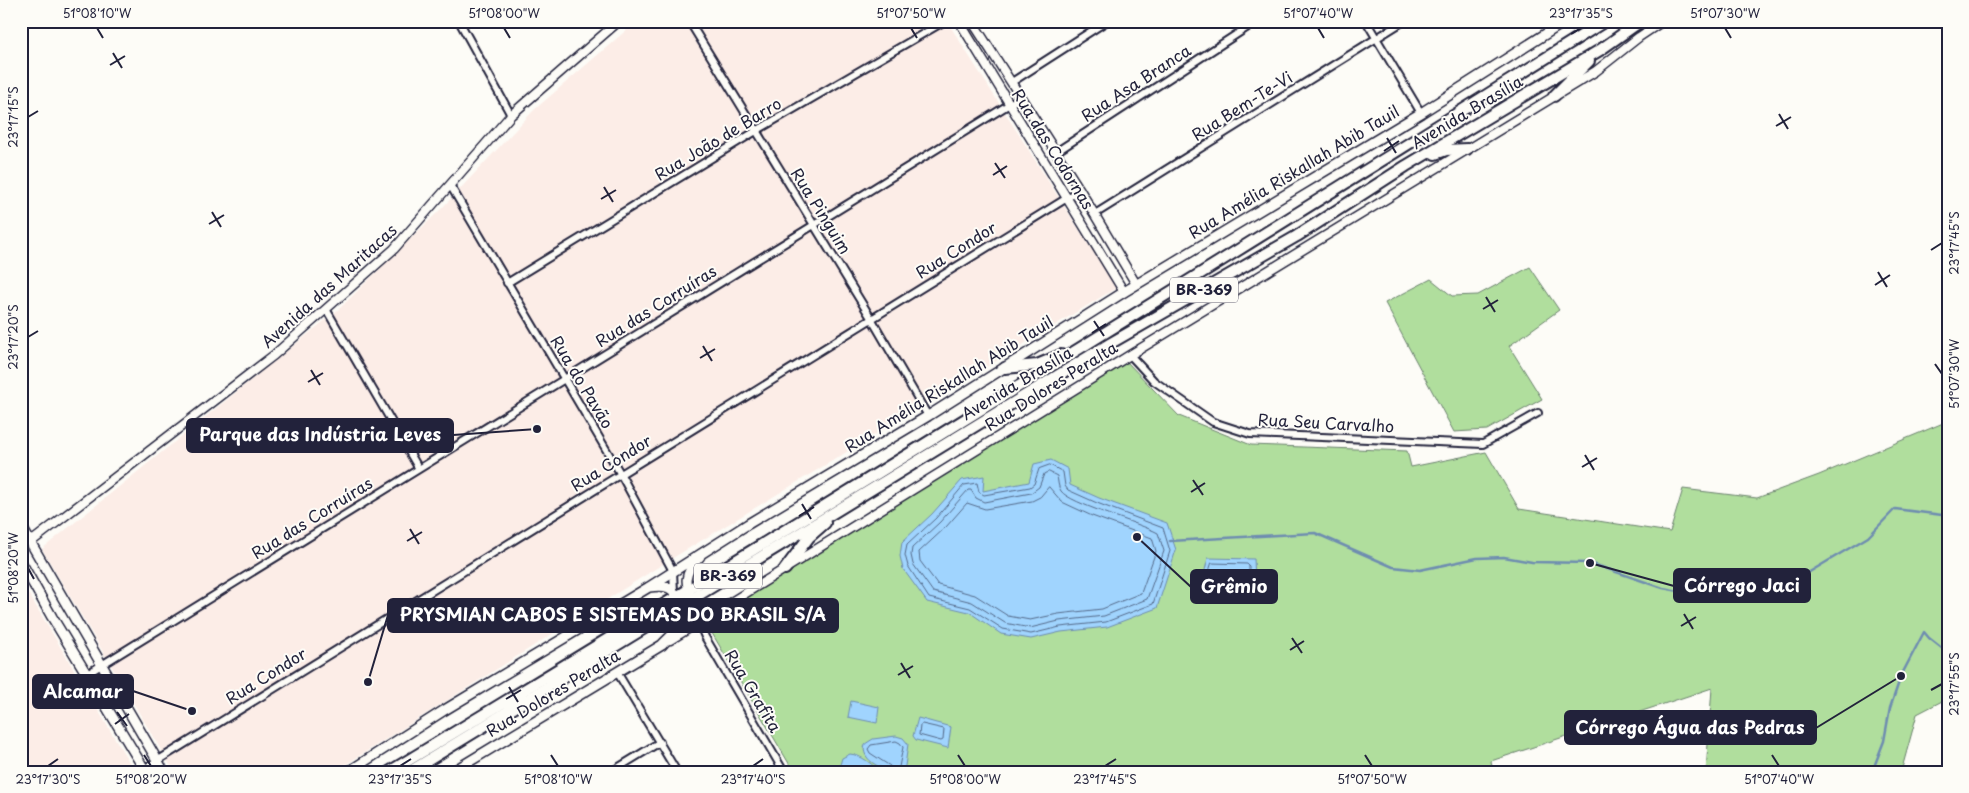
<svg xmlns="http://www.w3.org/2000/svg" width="1969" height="793" viewBox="0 0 1969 793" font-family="'Playpen Sans',sans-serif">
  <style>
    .built { fill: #fcede7 }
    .green { fill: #b0de9d; stroke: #69806c }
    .water { fill: #a0d4fe; stroke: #6e8db0 }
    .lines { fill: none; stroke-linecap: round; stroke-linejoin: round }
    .shore { stroke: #546989; stroke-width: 1 }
    .stream { stroke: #6e8db0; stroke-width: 2.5 }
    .minor-casing { stroke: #22223b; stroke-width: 10 }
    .tertiary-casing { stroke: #22223b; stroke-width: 11 }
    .secondary-casing { stroke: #22223b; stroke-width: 12 }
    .trunk-casing { stroke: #22223b; stroke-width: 14 }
    .minor { stroke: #fdfcf7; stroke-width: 6 }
    .tertiary { stroke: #fdfcf7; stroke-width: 8 }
    .secondary { stroke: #fdfcf7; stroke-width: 9 }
    .trunk { stroke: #fdfcf7; stroke-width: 10 }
    .ticks { fill: none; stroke: #22223b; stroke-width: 2 }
    .labels { text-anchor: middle; stroke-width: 4; stroke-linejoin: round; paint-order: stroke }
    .shield { fill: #fdfcf7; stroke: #646373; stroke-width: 1 }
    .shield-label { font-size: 15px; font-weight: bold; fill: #22223b }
    .street-label { font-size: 16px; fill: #22223b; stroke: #fdfcf7 }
    .leader { fill: none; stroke: #22223b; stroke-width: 2 }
    .callout-dot { fill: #22223b; stroke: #fdfcf7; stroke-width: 2 }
    .callout { fill: #22223b; stroke: #22223b; stroke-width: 2 }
    .callout-label { font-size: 18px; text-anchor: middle; font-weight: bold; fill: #fff }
    .neatline { fill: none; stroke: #22223b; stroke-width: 2 }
    .ticks-label { font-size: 12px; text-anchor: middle; fill: #22223b }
  </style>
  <rect width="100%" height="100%" fill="#fdfcf7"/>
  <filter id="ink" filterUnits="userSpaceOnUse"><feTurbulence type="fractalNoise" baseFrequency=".02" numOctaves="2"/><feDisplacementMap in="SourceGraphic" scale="10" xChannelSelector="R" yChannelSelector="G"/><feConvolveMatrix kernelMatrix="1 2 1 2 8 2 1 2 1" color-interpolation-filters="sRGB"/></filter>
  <g filter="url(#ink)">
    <path class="built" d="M 637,21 L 947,21 L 1116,288 L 663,564 L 334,772 L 174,772 L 42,549 L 339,309 L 442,208 L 534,110 Z
      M 21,581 L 135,772 L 21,772 Z"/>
    <path class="green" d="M 1530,267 L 1559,310 L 1509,346 L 1542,399 L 1487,430 L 1454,432 L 1385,303 L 1431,279 L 1452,296 L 1478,295 Z
      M 1126,361 L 1179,416 L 1251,445 L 1407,451 L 1411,467 L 1486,452 L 1519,509 L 1670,532 L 1683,489 L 1757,498 L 1819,475 L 1948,421 L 1948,698 L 1917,714 L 1901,772 L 1706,772 L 1712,688 L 1491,761 L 1493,772 L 794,772 L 706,623 Z"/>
    <path class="water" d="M 1051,460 L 1068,469 L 1070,485 L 1099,498 L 1167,523 L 1176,550 L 1157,608 L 1107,627 L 1061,632 L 1031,639 L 1001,634 L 969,612 L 927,602 L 903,569 L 900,556 L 902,542 L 932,514 L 962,480 L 984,476 L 983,491 L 1029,482 L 1034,464 Z
      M 1208,558 L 1254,559 L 1255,580 L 1208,580 L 1205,570 Z
      M 851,701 L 879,707 L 877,723 L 848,717 Z
      M 918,718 L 951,727 L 948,748 L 916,740 L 913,736 Z
      M 896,736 L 903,738 L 908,744 L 905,766 L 900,772 C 886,772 859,761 865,744 L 873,739 Z
      M 850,754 C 861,755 872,764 880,772 L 838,772 L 842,758 Z"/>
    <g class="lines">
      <path class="shore" d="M 1050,465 L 1063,472 L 1065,486 L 1068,490 L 1097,503 L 1163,528 L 1170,551 L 1153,604 L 1106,622 L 1060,627 L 1031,634 L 1003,629 L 970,608 L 929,598 L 908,566 L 905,555 L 907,545 L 936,518 L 964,485 L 977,483 L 979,492 L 984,495 L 1030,487 L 1034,484 L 1039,469 Z
        M 1049,472 L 1057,476 C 1058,481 1058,487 1061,491 C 1070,504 1140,523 1158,533 L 1164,551 L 1147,599 L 1104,616 L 1059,621 L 1030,628 L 1005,623 L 972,602 L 933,592 L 913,564 L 911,555 L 912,548 L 940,522 L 968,490 L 971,490 L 976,498 L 984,502 L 1031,493 L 1039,487 L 1044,474 Z
        M 1049,487 L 1062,502 L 1092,516 L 1152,538 L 1156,551 L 1141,593 L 1102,609 L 1058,614 L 1030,620 L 1008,616 L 975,595 L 938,585 L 920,561 L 919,552 L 946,527 L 967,503 L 985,509 L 1032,501 L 1040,497 Z
        M 1212,563 L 1247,564 L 1249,566 L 1249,573 L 1247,575 L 1213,575 L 1210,569 Z
        M 922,724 L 944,729 L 943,740 L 941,741 L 919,735 L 920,726 Z
        M 892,772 L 890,766 L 870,753 L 868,749 L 871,745 L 896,741 L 900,743 L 903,747 L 898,772"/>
      <path class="stream" d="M 1170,541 L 1315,533 L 1393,567 L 1420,570 L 1477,558 L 1504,557 L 1532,562 L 1590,563 L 1663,588 L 1716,598 L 1744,598 L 1771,595 L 1868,537 L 1895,509 L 1942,515 L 1948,507
        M 1872,772 L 1884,741 L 1890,708 L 1901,676 L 1924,632 L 1929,638 L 1943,649 L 1948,648"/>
      <g class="minor-casing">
        <path id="minor" d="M 459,21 L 511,115
          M 689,21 L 871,318 L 928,416
          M 1366,21 L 1421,113
          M 1012,82 L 1107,21
          M 1056,152 L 1257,21
          M 450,185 L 620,473 L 673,571 L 674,592
          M 1095,214 L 1404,21
          M 507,283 L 756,131 L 945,21
          M 326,309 L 419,469
          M 1130,355 L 1154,381 L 1213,422 L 1250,434 L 1483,444 L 1538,413
          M 699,623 L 705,637 L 784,772
          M 617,672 L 677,772
          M 87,674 L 1021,97
          M 144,769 L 1080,190
          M 611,772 L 660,742"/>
      </g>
      <g class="tertiary-casing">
        <path id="tertiary" d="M 959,21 L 1124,292
          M 972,21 L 1080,190 L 1136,284
          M 31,542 L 274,355 L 394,249 L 511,115 L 619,21
          M 695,604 L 706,609 L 719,607
          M 699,623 C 696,593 672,584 700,557
          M 670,640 L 1130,355 L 1596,71 L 1639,37 L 1663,21"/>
      </g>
      <g class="secondary-casing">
        <path id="secondary" d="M 21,526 L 164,772
          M 21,562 L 52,617 L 146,772
          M 348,772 L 443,711 L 649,587 L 748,524 L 928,416 L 1124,292 L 1421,113 L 1566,21
          M 452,772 L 662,645 C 668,638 676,633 680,624 C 684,614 679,593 669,588 C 663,585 656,586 649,587"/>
      </g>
      <g class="trunk-casing">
        <path id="trunk" d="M 1554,96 L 1589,61
          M 1435,154 L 1446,150 L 1467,149
          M 1005,368 L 1037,365 L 1061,355
          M 785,569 L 809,537 L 825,523
          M 389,772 C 797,525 1201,274 1605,21
          M 409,772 L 1111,343 L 1297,236 L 1406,166 L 1600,50 L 1641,21"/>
      </g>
      <use href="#minor" class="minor"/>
      <use href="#tertiary" class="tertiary"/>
      <use href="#secondary" class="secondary"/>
      <use href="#trunk" class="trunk"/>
    </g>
  </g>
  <path class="ticks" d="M 97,28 L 103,38M 504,28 L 510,38M 911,28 L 917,38M 1318,28 L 1324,38M 1725,28 L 1731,38M 1571,34 L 1581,28M 113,53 L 122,68M 110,65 L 125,56M 1779,114 L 1788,129M 28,117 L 38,111M 1776,126 L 1791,117M 1387,138 L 1396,153M 1384,151 L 1399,141M 995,163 L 1005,178M 993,175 L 1007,166M 604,187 L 613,202M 601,199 L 616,190M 212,212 L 221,227M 209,224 L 224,215M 1931,250 L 1942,243M 1878,272 L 1887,287M 1875,285 L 1890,275M 1486,297 L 1495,312M 1483,309 L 1498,300M 1094,321 L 1104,336M 1092,333 L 1106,324M 28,337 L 38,331M 703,346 L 712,361M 700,358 L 715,349M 1935,364 L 1942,374M 311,370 L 320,385M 308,382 L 323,373M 1585,455 L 1594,470M 1582,467 L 1597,458M 1193,480 L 1203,495M 1191,492 L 1205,483M 802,504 L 811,519M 799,516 L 814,507M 410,529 L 419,544M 407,541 L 422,532M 28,568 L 34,579M 1684,614 L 1693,629M 1681,626 L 1696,617M 1292,638 L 1302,653M 1290,650 L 1304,641M 901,663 L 910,678M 898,675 L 913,666M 509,687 L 518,702M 1931,690 L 1942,684M 506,699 L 521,690M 117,712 L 127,726M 115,724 L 129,714M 144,755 L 151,766M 551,755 L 558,766M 958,755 L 965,766M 1365,755 L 1372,766M 1772,755 L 1779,766M 48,766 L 58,759M 400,766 L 411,759M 753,766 L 763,759M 1105,766 L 1116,759"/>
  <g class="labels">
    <g class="shield">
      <rect x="1170" y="277.5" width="68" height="25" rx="4"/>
      <rect x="694" y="563.5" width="68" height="25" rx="4"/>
    </g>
    <g class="shield-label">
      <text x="1204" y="295">BR-369</text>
      <text x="728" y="581">BR-369</text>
    </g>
    <g class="street-label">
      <text transform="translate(1136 83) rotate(-33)" y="6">Rua Asa Branca</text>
      <text transform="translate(1242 106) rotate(-32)" y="6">Rua Bem-Te-Vi</text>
      <text transform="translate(1467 112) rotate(-31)" y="6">Avenida Brasília</text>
      <text transform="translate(718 139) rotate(-31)" y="6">Rua João de Barro</text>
      <text transform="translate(1053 149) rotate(58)" y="6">Rua das Codornas</text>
      <text transform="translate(1294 172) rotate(-31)" y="6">Rua Amélia Riskallah Abib Tauil</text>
      <text transform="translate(821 211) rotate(58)" y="6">Rua Pinguim</text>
      <text transform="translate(956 250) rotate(-32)" y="6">Rua Condor</text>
      <text transform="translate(329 286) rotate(-42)" y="6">Avenida das Maritacas</text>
      <text transform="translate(656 306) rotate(-32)" y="6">Rua das Corruíras</text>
      <text transform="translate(582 382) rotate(59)" y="6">Rua do Pavão</text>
      <text transform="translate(1017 383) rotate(-31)" y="6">Avenida Brasília</text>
      <text transform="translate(949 384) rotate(-32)" y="6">Rua Amélia Riskallah Abib Tauil</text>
      <text transform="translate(1051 386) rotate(-32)" y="6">Rua Dolores Peralta</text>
      <text transform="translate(1326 423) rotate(3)" y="6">Rua Seu Carvalho</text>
      <text transform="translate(611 463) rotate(-32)" y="6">Rua Condor</text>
      <text transform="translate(312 518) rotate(-32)" y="6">Rua das Corruíras</text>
      <text transform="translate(266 676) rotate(-32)" y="6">Rua Condor</text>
      <text transform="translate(753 691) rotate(59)" y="6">Rua Grafita</text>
      <text transform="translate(553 693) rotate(-31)" y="6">Rua Dolores Peralta</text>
    </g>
  </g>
  <path class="leader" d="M537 429L453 435M1590 563L1674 586M1137 537L1191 587M368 682L388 615M192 711L133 691M1901 676L1816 728"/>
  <g class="callout-dot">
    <circle cx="537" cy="429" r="5"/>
    <circle cx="1590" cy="563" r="5"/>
    <circle cx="1137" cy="537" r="5"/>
    <circle cx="368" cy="682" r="5"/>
    <circle cx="192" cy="711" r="5"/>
    <circle cx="1901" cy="676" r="5"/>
  </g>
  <g class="callout">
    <rect x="187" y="419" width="266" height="33" rx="5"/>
    <rect x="1674" y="569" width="136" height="33" rx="5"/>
    <rect x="1191" y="570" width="86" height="33" rx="5"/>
    <rect x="388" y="599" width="450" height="33" rx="5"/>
    <rect x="33" y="675" width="100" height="33" rx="5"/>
    <rect x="1565" y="711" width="251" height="33" rx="5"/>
  </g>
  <g class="callout-label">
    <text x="320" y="441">Parque das Indústria Leves</text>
    <text x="1742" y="592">Córrego Jaci</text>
    <text x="1234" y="593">Grêmio</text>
    <text x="613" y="621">PRYSMIAN CABOS E SISTEMAS DO BRASIL S/A</text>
    <text x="83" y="698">Alcamar</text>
    <text x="1690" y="734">Córrego Água das Pedras</text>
  </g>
  <rect width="1969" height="793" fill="none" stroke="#fdfcf7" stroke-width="55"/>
  <rect x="28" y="28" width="1914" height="738" class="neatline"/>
  <g class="ticks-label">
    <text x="97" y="18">51°08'10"W</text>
    <text x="504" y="18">51°08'00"W</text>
    <text x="911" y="18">51°07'50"W</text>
    <text x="1318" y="18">51°07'40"W</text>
    <text x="1581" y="18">23°17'35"S</text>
    <text x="1725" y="18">51°07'30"W</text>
    <text transform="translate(14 117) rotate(-90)" y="4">23°17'15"S</text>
    <text transform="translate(1955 243) rotate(-90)" y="4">23°17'45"S</text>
    <text transform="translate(14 337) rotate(-90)" y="4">23°17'20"S</text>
    <text transform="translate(1955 374) rotate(-90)" y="4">51°07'30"W</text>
    <text transform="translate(14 568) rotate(-90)" y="4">51°08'20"W</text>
    <text transform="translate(1955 684) rotate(-90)" y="4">23°17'55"S</text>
    <text x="48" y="784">23°17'30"S</text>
    <text x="151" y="784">51°08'20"W</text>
    <text x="400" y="784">23°17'35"S</text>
    <text x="558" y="784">51°08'10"W</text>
    <text x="753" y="784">23°17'40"S</text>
    <text x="965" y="784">51°08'00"W</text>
    <text x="1105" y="784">23°17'45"S</text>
    <text x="1372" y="784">51°07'50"W</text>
    <text x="1779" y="784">51°07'40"W</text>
  </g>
</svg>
